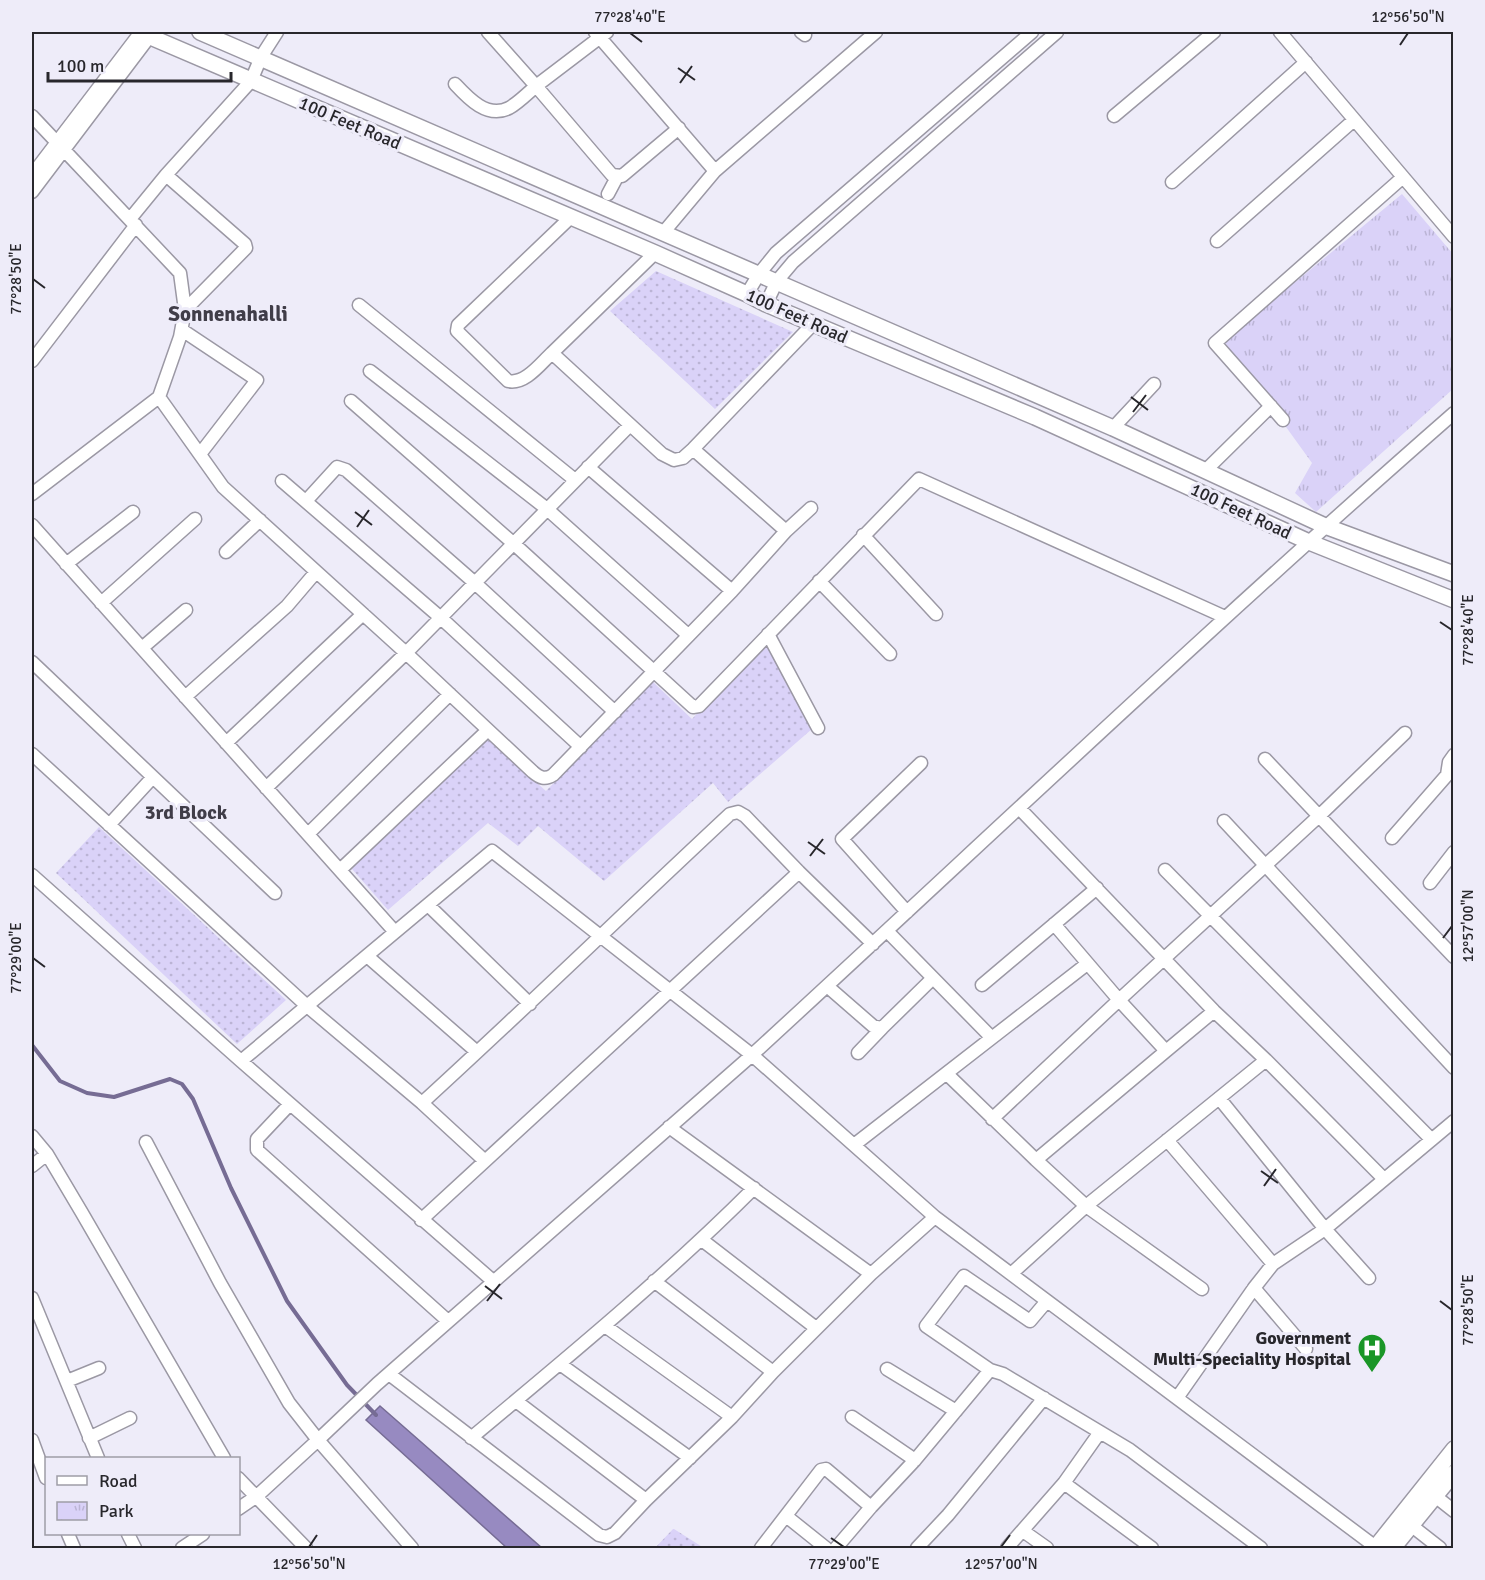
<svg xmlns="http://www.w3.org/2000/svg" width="1485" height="1580" viewBox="0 0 1485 1580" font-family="Signika,sans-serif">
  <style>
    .grass { fill: url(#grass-dots) }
    .park { fill: url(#park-tufts) }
    .water { fill: #978ac1; stroke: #766c94; stroke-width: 1.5 }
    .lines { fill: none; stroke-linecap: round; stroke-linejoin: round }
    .stream { stroke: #766c94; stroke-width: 4 }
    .minor-casing { stroke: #9b98a4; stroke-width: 15 }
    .major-casing { stroke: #9b98a4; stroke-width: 18 }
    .minor { stroke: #fff; stroke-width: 12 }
    .major { stroke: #fff; stroke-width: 15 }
    .ticks { fill: none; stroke: #28272c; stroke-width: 2 }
    .labels { text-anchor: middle; stroke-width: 6; stroke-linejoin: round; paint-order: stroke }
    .street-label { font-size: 18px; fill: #28272c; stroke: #eeecf9 }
    .poi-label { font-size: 18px; font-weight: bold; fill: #28272c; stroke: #eeecf9; text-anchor: end }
    .neighbourhood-label { font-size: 20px; font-weight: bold; fill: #403d48; stroke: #eeecf9 }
    .quarter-label { font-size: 21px; font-weight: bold; fill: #403d48; stroke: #eeecf9 }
    .neatline { fill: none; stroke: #28272c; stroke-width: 2 }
    .ticks-label { font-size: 15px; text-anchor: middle; fill: #28272c }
  </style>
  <defs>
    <pattern id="grass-dots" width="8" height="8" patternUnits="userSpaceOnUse" patternTransform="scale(1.5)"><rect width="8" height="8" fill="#dad2f8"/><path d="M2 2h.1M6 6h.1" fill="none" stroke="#bbb4d5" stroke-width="1.8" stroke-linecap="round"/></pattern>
    <pattern id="park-tufts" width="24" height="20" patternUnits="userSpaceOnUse" patternTransform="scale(1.5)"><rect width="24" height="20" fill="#dad2f8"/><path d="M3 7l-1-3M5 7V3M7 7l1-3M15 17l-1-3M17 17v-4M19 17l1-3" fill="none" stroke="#bbb4d5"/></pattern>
  </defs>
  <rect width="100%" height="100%" fill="#eeecf9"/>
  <path class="grass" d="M 656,271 L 793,332 L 715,409 L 610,311 Z
    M 766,641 L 812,729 L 728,802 L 713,783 L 604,881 L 538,826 L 518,846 L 488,823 L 388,910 L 352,869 L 486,738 L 546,791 L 653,682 L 692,719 Z
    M 99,827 L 286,1000 L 237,1044 L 56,873 Z
    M 673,1529 L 674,1529 L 704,1548 L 655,1548 Z"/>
  <path class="park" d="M 1402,194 L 1453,254 L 1453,389 L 1316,512 L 1295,493 L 1312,463 L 1224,341 Z"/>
  <path class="water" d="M 380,1406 L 542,1548 L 507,1548 L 366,1420 Z"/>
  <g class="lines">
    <path class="stream" d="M 32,1045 L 60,1081 L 87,1093 L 114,1097 L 170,1079 L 182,1084 L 193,1099 L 231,1188 L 287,1301 L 347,1385 L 376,1415"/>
    <g class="minor-casing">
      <path id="minor" d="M 488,32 L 536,86 L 607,32
        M 595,32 L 715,171
        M 801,32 L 805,35
        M 1280,32 L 1454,237
        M 455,84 C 468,98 487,119 509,108 C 518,103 528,93 536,86 L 612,175 L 622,176 L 679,128
        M 32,116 L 180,273 L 185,310 L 180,337 L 159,397 L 32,494
        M 1114,116 L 1214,32
        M 32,175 L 141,32
        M 166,175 L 245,244 L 246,248 L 185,310
        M 1172,182 L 1306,62
        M 32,192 L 153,32
        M 608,194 L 617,177
        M 130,219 L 166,175 L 251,81 L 261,57 L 277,32
        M 663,233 L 715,171 L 876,32
        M 1217,241 L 1354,120
        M 655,253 L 552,353 L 662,454 L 674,460 L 683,458 L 693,449 L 813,324
        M 747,294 L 759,274 L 776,253 L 1032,32
        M 766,304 L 777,281 L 793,262 L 1057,32
        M 359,305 L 575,480
        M 182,330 L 257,380 L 200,454
        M 552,353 C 541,363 525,385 508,381 L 457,331 L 458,325 L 571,217
        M 32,361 L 136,225
        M 370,371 L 547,509 L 688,635
        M 159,397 L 223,487 L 406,653 L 533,772 C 540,778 545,780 553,775 L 732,591 L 786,531 L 693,449
        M 351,401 L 513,543 L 693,707 L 699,706 L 919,479 L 1225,617
        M 1283,420 L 1215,343 L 1402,178
        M 1113,428 L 1154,384
        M 588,467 L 732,591
        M 1206,470 L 1271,406
        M 282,481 L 441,618 L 581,747
        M 306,501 L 337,467 L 346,470 L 475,583 L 615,712
        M 32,525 L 395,932
        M 786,531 L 811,508
        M 863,535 L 936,614
        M 226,552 L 260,520
        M 66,564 L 133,512
        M 819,581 L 890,654
        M 101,603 L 195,519
        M 768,634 L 818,728
        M 142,648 L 186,610
        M 32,662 L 275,893
        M 185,697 L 287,606 L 316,572
        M 226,743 L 363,614
        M 32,754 L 307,1006 L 422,1103 L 485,1161
        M 1265,759 L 1319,816 L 1405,733
        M 266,788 L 406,653 L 630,425
        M 1020,809 L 1214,1011 L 1266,1060 L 1384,1179
        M 1224,821 L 1454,1068
        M 109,825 L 153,777
        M 308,834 L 450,694
        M 1392,838 L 1447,775 L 1449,762 L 1454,755
        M 340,870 L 488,730
        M 1165,870 L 1431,1139
        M 32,875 L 241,1061 L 493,1281
        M 1430,883 L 1454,852
        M 428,905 L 530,1004
        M 907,912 L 842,839 L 921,763
        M 887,931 L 992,1038
        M 367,956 L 477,1052
        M 982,985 L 1097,888
        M 827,986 L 873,1026 L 882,1028 L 933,978
        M 1166,1051 L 1214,1011
        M 858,1053 L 882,1028
        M 241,1061 L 492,851 L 752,1055 C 986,840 1215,622 1454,413
        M 947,1074 L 1036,1160
        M 1219,1098 L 1325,1229 L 1369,1278
        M 422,1103 C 526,1008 627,910 730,814 L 738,812 L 745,816 L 799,872 L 873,944
        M 290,1104 L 257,1139 L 257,1150 L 448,1321
        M 992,1119 L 1119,1000 L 1054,924
        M 669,1127 L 871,1274
        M 32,1136 L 47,1154 L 82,1213 L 224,1458
        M 1167,1140 L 1273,1264
        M 146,1142 L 220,1283 L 289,1403 L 318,1440 L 257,1496 L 238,1509
        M 854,1145 L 1087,964
        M 32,1166 L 47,1154
        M 421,1220 L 799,872
        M 702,1240 L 816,1328
        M 1011,1274 L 1086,1206 L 1036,1160 L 1166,1051 L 1119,1000 L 1319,816 L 1454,957
        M 654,1281 L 773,1372
        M 1254,1288 L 1306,1349
        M 1202,1289 L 1086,1206 L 1266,1060
        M 32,1298 L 98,1458
        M 1047,1301 L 1030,1321 L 964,1276 L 926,1326 L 990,1370 L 1003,1374 L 1130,1450 L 1261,1548
        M 605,1326 L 732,1417
        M 560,1364 L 690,1458
        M 887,1369 L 956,1411
        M 389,1374 L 599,1535 L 607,1537 L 615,1533 L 646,1500 L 732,1417 L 773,1372 L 871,1274 L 935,1217
        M 67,1381 L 99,1368
        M 1177,1398 L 1254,1288 L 1273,1264 L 1325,1229 L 1454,1121
        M 516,1401 L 646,1500
        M 852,1417 L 915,1460
        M 89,1438 L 130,1418
        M 471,1438 C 568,1357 665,1277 754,1188
        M 32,1440 L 46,1478
        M 238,1478 L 306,1548
        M 1064,1483 L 1152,1548
        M 1435,1496 L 1454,1511
        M 786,1516 L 826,1548
        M 1412,1526 L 1440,1548
        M 1023,1531 L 1047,1548
        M 68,1534 L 74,1548
        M 128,1534 L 135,1548
        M 182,1548 L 203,1534
        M 412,1548 L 318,1440 L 377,1384 L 752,1055 L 935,1217 L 1377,1548
        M 761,1548 L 821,1470 L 826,1469 L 871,1507
        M 836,1548 L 871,1507 L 915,1460 L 990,1370
        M 917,1548 L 948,1515 L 1044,1398
        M 1007,1548 L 1064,1483 L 1100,1432"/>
    </g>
    <g class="major-casing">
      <path id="major" d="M 139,32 L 655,253 L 747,294 L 766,304 L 1035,417 L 1309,542 L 1454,600
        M 200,32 L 1113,428 L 1325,526 L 1454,574
        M 1375,1548 L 1454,1449
        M 1393,1548 L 1454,1473"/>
    </g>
    <use href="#minor" class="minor"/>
    <use href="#major" class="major"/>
  </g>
  <path class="ticks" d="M 630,33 L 642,42M 1400,45 L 1408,33M 678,68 L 695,80M 680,83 L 692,66M 33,279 L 45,288M 1131,397 L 1148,410M 1133,412 L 1146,395M 355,512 L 372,525M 357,527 L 369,510M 1440,622 L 1452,630M 808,842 L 825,854M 810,856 L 823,839M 1443,938 L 1452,926M 33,958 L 45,967M 1261,1171 L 1278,1183M 1264,1186 L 1276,1169M 485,1286 L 502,1299M 487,1301 L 500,1284M 1440,1301 L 1452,1310M 831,1538 L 844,1547M 309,1547 L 317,1535M 1001,1547 L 1010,1535"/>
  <defs>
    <g id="hospital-pin" transform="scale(1.5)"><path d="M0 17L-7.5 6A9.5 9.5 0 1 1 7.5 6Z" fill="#1a9627" stroke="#eeecf9"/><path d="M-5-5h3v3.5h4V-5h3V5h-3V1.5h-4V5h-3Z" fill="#fff"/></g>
  </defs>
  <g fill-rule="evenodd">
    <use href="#hospital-pin" x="1372" y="1348"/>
  </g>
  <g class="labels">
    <g class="street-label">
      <text transform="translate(350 123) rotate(23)" y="6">100 Feet Road</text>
      <text transform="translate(797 316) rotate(24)" y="6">100 Feet Road</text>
      <text transform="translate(1241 511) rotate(25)" y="6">100 Feet Road</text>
    </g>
    <g class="poi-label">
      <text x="1351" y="1344">Government<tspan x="1351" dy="21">Multi-Speciality Hospital</tspan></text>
    </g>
    <g class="neighbourhood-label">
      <text x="186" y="819">3rd Block</text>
    </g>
    <g class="quarter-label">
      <text x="228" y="321">Sonnenahalli</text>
    </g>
  </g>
  <rect width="1485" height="1580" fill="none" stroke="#eeecf9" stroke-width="66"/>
  <rect x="45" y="1457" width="195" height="78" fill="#eeecf9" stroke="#9f9da7" stroke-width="1.5"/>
  <rect x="57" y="1476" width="30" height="9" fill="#ffffff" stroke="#9f9da7" stroke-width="1.5"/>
  <text x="99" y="1487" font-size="18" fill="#28272c">Road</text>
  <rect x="57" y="1502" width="30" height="18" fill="url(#park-tufts)" stroke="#9f9da7" stroke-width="1.5"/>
  <text x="99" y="1517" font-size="18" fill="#28272c">Park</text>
  <path d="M48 72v9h183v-9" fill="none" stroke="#28272c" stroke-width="3"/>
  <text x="57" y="72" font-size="18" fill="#28272c" stroke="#eeecf9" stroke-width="4.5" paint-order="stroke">100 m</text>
  <rect x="33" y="33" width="1419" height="1514" class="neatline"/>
  <g class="ticks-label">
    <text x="630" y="22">77°28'40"E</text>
    <text x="1408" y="22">12°56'50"N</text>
    <text transform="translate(16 279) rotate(-90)" y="5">77°28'50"E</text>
    <text transform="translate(1468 630) rotate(-90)" y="5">77°28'40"E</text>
    <text transform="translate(1468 926) rotate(-90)" y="5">12°57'00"N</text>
    <text transform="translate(16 958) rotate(-90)" y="5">77°29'00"E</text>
    <text transform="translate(1468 1310) rotate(-90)" y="5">77°28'50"E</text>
    <text x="309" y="1569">12°56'50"N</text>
    <text x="844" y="1569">77°29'00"E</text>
    <text x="1001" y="1569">12°57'00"N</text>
  </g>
</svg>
